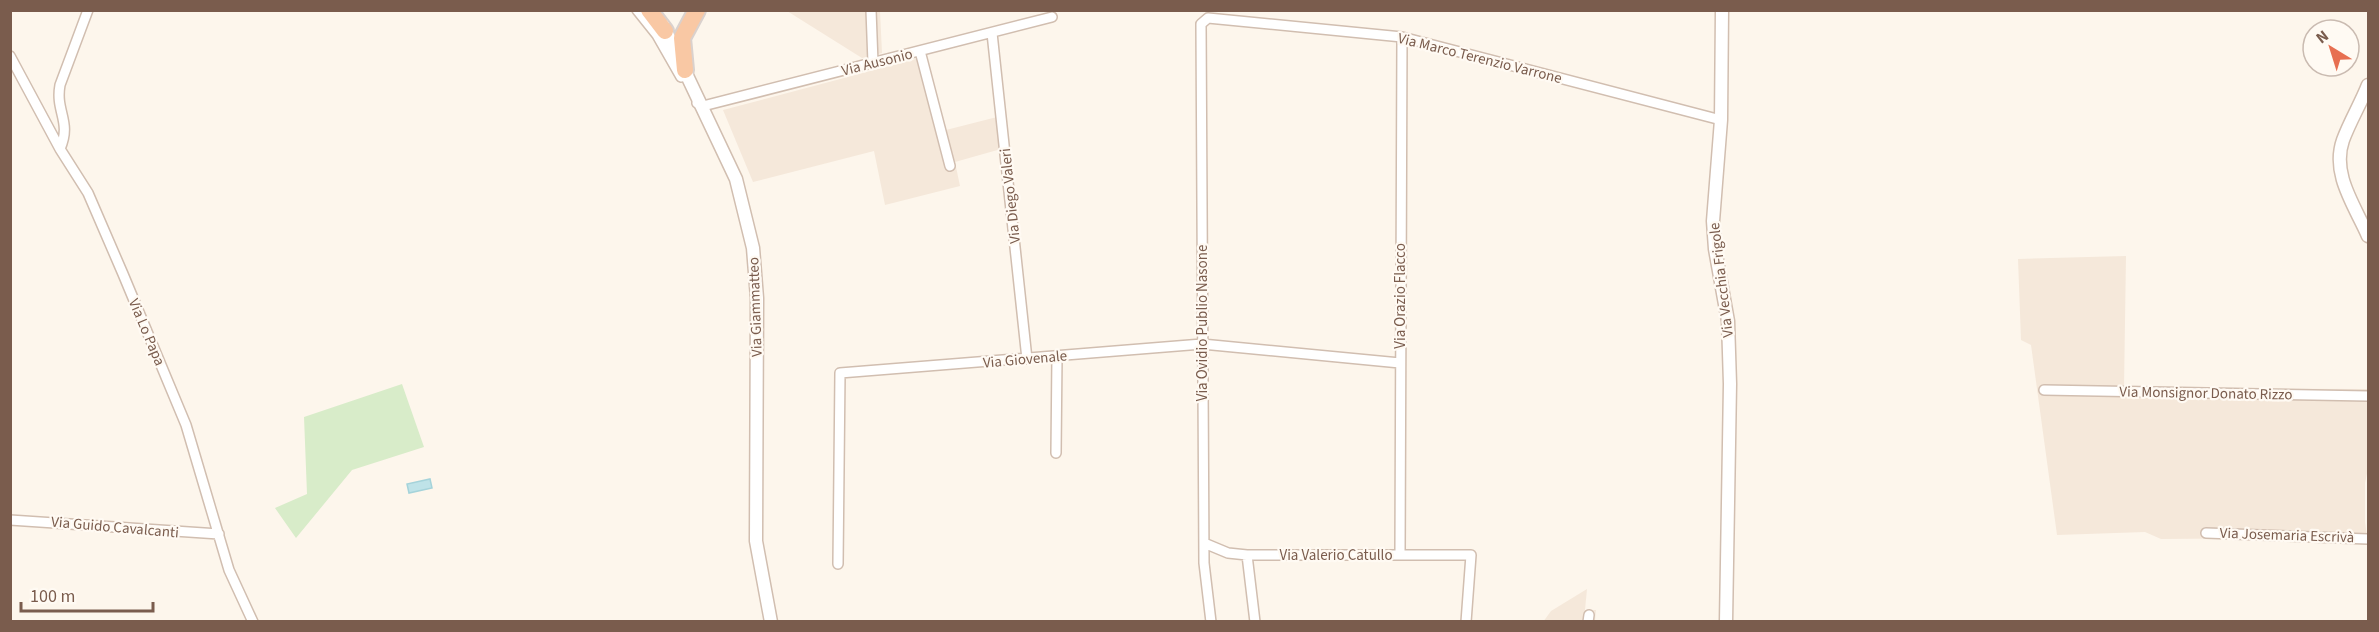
<svg xmlns="http://www.w3.org/2000/svg" width="2379" height="632" viewBox="0 0 2379 632" font-family="'Source Sans 3',sans-serif">
  <style>
    .residential { fill: #f5e8da }
    .green { fill: #d8ecc9 }
    .water { fill: #bfe3e8; stroke: #a5d3da; stroke-width: 1.5 }
    .lines { fill: none; stroke-linecap: round; stroke-linejoin: round }
    .minor-casing { stroke: #d1beb0; stroke-width: 12 }
    .tertiary-casing { stroke: #d1beb0; stroke-width: 15 }
    .trunk-casing { stroke: #dad1cd; stroke-width: 20 }
    .minor { stroke: #fff; stroke-width: 9 }
    .tertiary { stroke: #fff; stroke-width: 12 }
    .trunk { stroke: #f9c8a4; stroke-width: 16 }
    .labels { text-anchor: middle; stroke-width: 4.5; stroke-linejoin: round; paint-order: stroke }
    .street-label { font-size: 15px; fill: #7a5c4d; stroke: #fffaf3 }
  </style>
  <rect width="100%" height="100%" fill="#fdf6ec"/>
  <path class="residential" d="M 787,11 L 880,11 L 882,53 L 862,58 Z
    M 927,56 L 946,130 L 997,117 L 1001,149 L 955,162 L 960,186 L 885,205 L 874,151 L 753,182 L 723,110 Z
    M 2126,256 L 2124,388 L 2368,389 L 2368,469 L 2365,483 L 2365,522 L 2368,544 L 2287,538 L 2161,539 L 2145,532 L 2057,535 L 2031,345 L 2021,340 L 2018,259 Z
    M 1587,589 L 1585,610 L 1596,610 L 1595,621 L 1543,622 L 1551,611 Z"/>
  <path class="green" d="M 402,384 L 424,447 L 352,470 L 296,538 L 275,508 L 307,494 L 304,417 Z"/>
  <path class="water" d="M 430,479 L 432,488 L 409,493 L 407,484 Z"/>
  <g class="lines">
    <g class="minor-casing">
      <path id="minor" d="M 637,10 L 657,35 L 681,77
        M 871,10 L 873,63
        M 992,33 L 1027,359
        M 920,51 L 950,166
        M 10,56 L 60,149 L 88,193 L 123,274 L 186,425 L 229,570 L 253,622
        M 697,103 L 703,106 L 1052,17
        M 60,149 C 72,121 55,112 60,85 L 88,10
        M 2044,390 L 2368,396
        M 1056,453 L 1057,356
        M 10,520 L 219,534
        M 2206,533 L 2368,539
        M 1204,543 L 1228,553 L 1247,555 L 1471,555 L 1466,622
        M 1247,555 L 1255,622
        M 1400,555 L 1402,37
        M 838,564 L 840,373 L 1202,344 L 1400,363
        M 1211,622 L 1204,563 L 1201,24 L 1208,18 L 1402,37 L 1721,120
        M 1588,622 L 1589,615"/>
    </g>
    <g class="tertiary-casing">
      <path id="tertiary" d="M 1722,10 L 1721,120 L 1713,221 L 1715,249 L 1728,321 L 1730,384 L 1726,622
        M 663,25 L 736,179 L 753,248 L 757,298 L 756,541 L 771,622
        M 2368,85 C 2361,103 2350,121 2343,140 C 2331,174 2355,206 2368,236"/>
    </g>
    <g class="trunk-casing">
      <path id="trunk" d="M 649,10 L 665,31
        M 685,70 L 682,38 L 697,10"/>
    </g>
    <use href="#minor" class="minor"/>
    <use href="#tertiary" class="tertiary"/>
    <use href="#trunk" class="trunk"/>
  </g>
  <g class="labels">
    <g class="street-label">
      <text transform="translate(1480 58) rotate(14)" y="5">Via Marco Terenzio Varrone</text>
      <text transform="translate(877 62) rotate(-14)" y="5">Via Ausonio</text>
      <text transform="translate(1010 196) rotate(-96)" y="5">Via Diego Valeri</text>
      <text transform="translate(1721 280) rotate(-97)" y="5">Via Vecchia Frigole</text>
      <text transform="translate(1400 296) rotate(-90)" y="5">Via Orazio Flacco</text>
      <text transform="translate(755 307) rotate(-92)" y="5">Via Giammatteo</text>
      <text transform="translate(1202 323) rotate(-90)" y="5">Via Ovidio Publio Nasone</text>
      <text transform="translate(147 332) rotate(67)" y="5">Via Lo Papa</text>
      <text transform="translate(1025 359) rotate(-5)" y="5">Via Giovenale</text>
      <text transform="translate(2206 393) rotate(1)" y="5">Via Monsignor Donato Rizzo</text>
      <text transform="translate(115 527) rotate(5)" y="5">Via Guido Cavalcanti</text>
      <text transform="translate(2287 535) rotate(2)" y="5">Via Josemaria Escrivà</text>
      <text x="1336" y="560">Via Valerio Catullo</text>
    </g>
  </g>
  <rect width="2379" height="632" fill="none" stroke="#7a5c4d" stroke-width="24"/>
  <g transform="translate(2331 48) rotate(322)"><circle r="28" fill="#fffaf3" stroke="#cabbb1" stroke-width="1.5"/>
  <path d="M0-4.5L10 22L0 15L-10 22Z" fill="#e76f51"/>
  <text y="-9" font-size="16" font-weight="bold" text-anchor="middle" fill="#7a5c4d">N</text>
  </g>
  <path d="M21 602v9h132v-9" fill="none" stroke="#7a5c4d" stroke-width="3"/>
  <text x="30" y="602" font-size="18" fill="#7a5c4d" stroke="#fffaf3" stroke-width="4.5" paint-order="stroke">100 m</text>
</svg>
